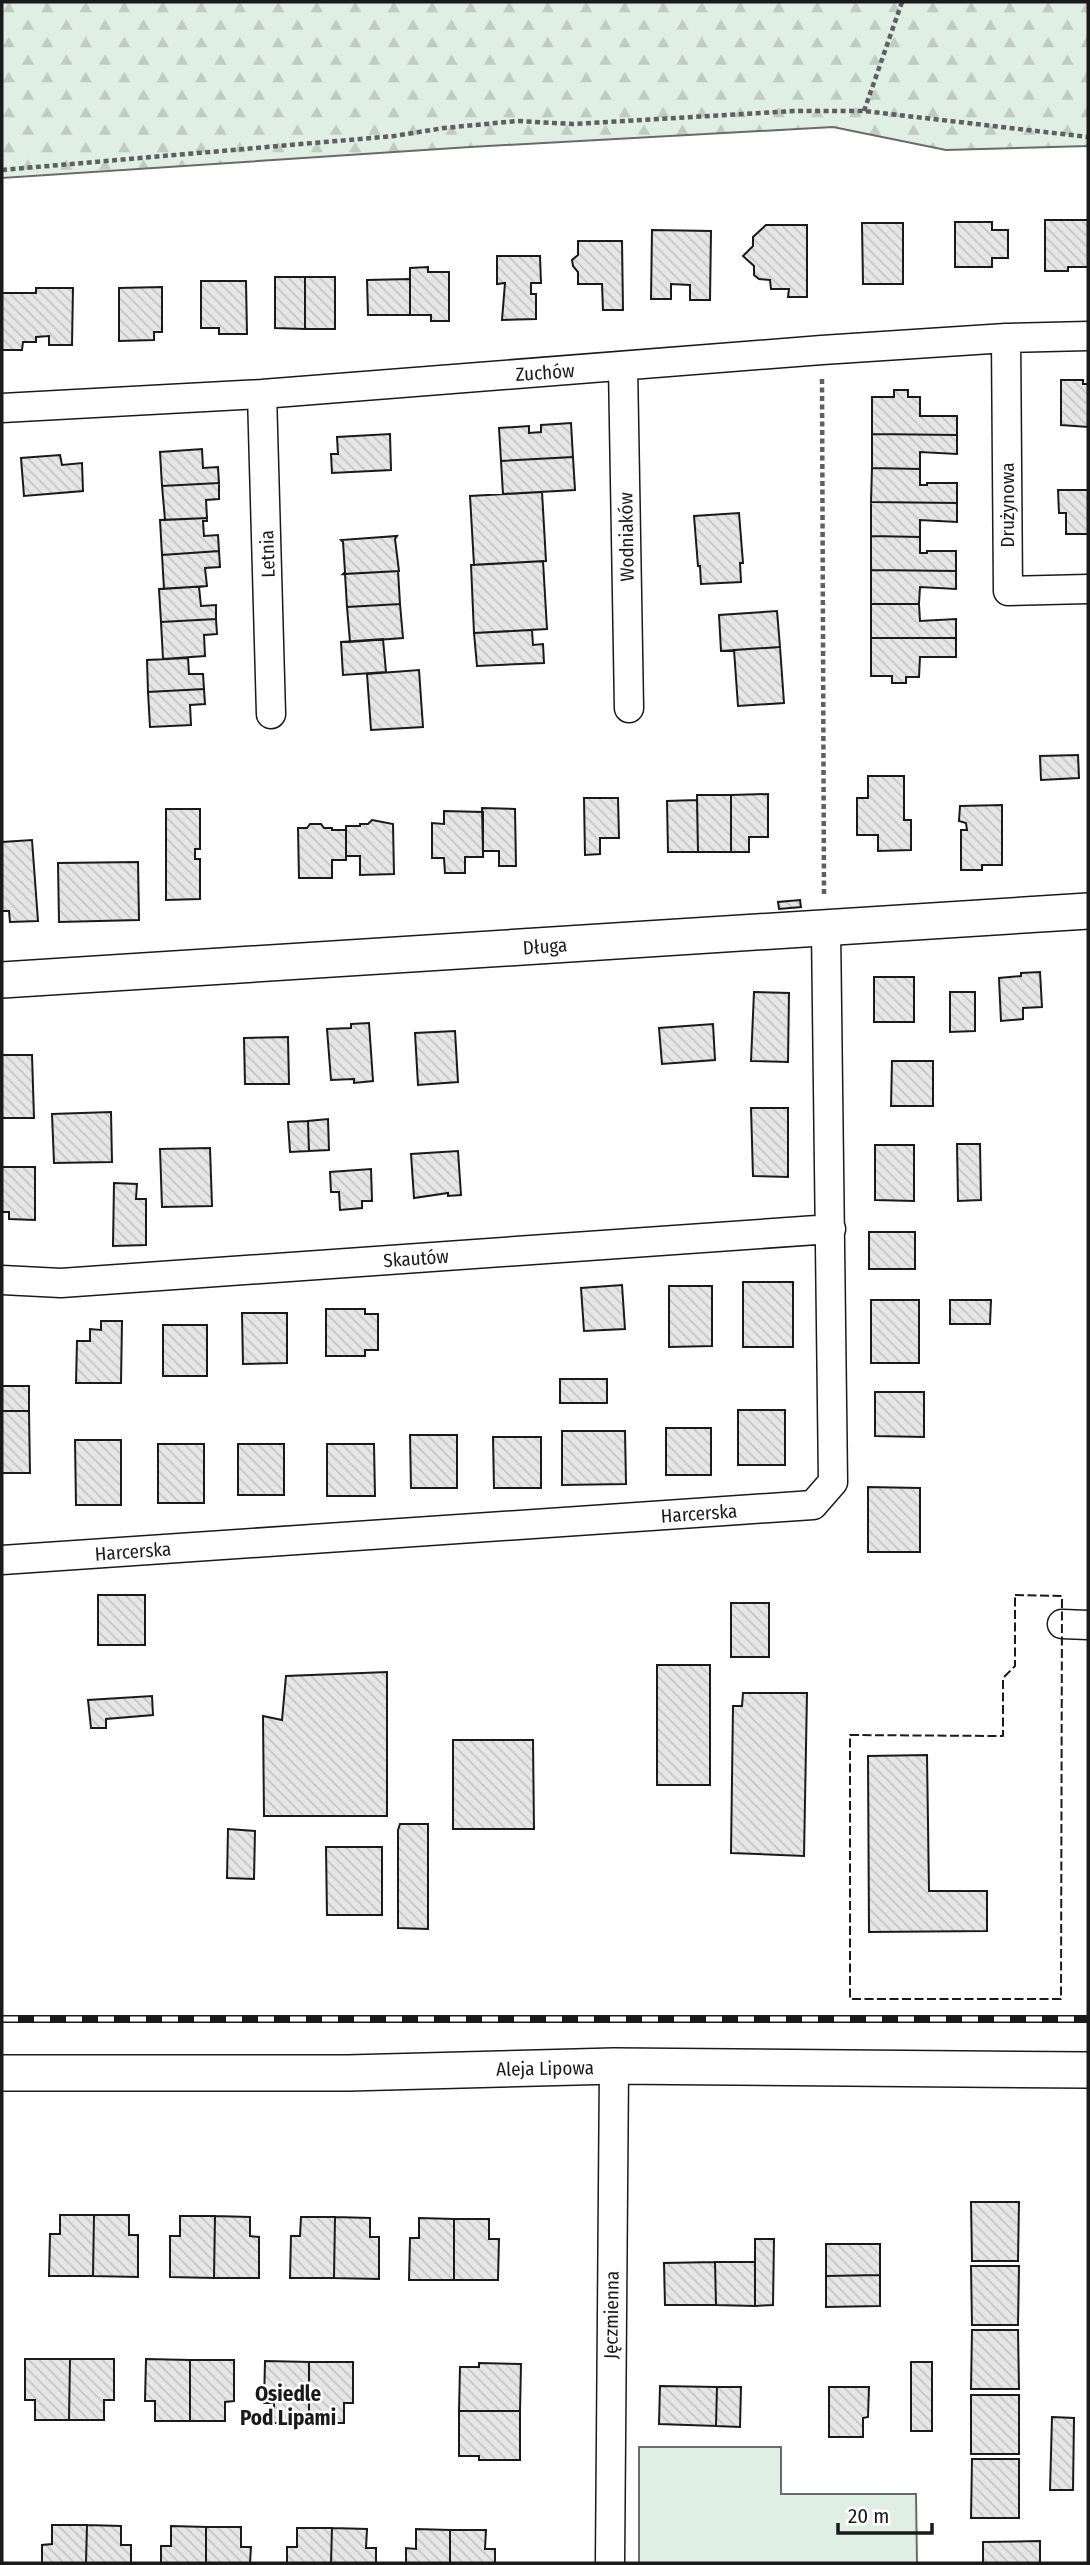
<svg xmlns="http://www.w3.org/2000/svg" width="1090" height="2565" viewBox="0 0 1090 2565" font-family="'Fira Sans Condensed',sans-serif">
  <style>
    .grass { fill: #e0efe3; stroke: #6a6a6a; stroke-width: 2 }
    .forest { fill: url(#forest-firs); stroke: #6a6a6a; stroke-width: 2 }
    .building { fill: url(#building-back-hatch); stroke: #1a1a1a; stroke-width: 2 }
    .lines { fill: none; stroke-linecap: round; stroke-linejoin: round }
    .minor-casing { stroke: #1a1a1a; stroke-width: 31 }
    .tertiary-casing { stroke: #1a1a1a; stroke-width: 38 }
    .path { stroke: #5f5f5f; stroke-width: 4.5; stroke-dasharray: 5 3.5; stroke-linecap: butt }
    .minor { stroke: #fff; stroke-width: 28 }
    .tertiary { stroke: #fff; stroke-width: 35 }
    .rail-casing { stroke: #1a1a1a; stroke-width: 8 }
    .rail { stroke: #fff; stroke-width: 5; stroke-dasharray: 16; stroke-linecap: butt }
    .fence { stroke: #1a1a1a; stroke-width: 2; stroke-dasharray: 9 3.5; stroke-linecap: butt }
    .labels { text-anchor: middle; stroke-width: 5; stroke-linejoin: round; paint-order: stroke }
    .street-label { font-size: 19px; fill: #1a1a1a; stroke: #fff }
    .neighbourhood-label { font-size: 21px; font-weight: bold; fill: #1a1a1a; stroke: #fff }
  </style>
  <defs>
    <pattern id="forest-firs" width="22" height="20" patternUnits="userSpaceOnUse" patternTransform="scale(1.75)"><rect width="22" height="20" fill="#e0efe3"/><path d="M5 1l3.5 6h-7zM16 11l3.5 6h-7z" fill="#c0ccc2"/></pattern>
    <pattern id="building-back-hatch" width="6" height="6" patternUnits="userSpaceOnUse" patternTransform="scale(1.75)"><rect width="6" height="6" fill="#e6e6e6"/><path d="M-1 5l2 2M0 0l6 6M5-1l2 2" fill="none" stroke="#c5c5c5"/></pattern>
  </defs>
  <rect width="100%" height="100%" fill="#fff"/>
  <path class="grass" d="M 639,2447 L 781,2447 L 781,2494 L 916,2494 L 917,2563 L 639,2563 Z"/>
  <path class="forest" d="M 2,2 L 1088,2 L 1088,146 L 946,150 L 833,127 L 470,147 L 2,178 Z"/>
  <path class="building" d="M 1045,220 L 1088,220 L 1088,267 L 1068,267 L 1068,271 L 1045,271 Z
    M 955,222 L 992,222 L 992,230 L 1008,230 L 1008,258 L 992,258 L 992,267 L 955,267 Z
    M 862,223 L 903,223 L 903,284 L 863,284 Z
    M 766,225 L 807,225 L 807,297 L 788,297 L 789,289 L 771,289 L 770,280 L 759,279 L 754,275 L 754,266 L 743,256 L 753,246 L 753,237 Z
    M 652,230 L 711,231 L 710,300 L 690,300 L 690,285 L 671,284 L 671,299 L 651,299 Z
    M 578,241 L 622,241 L 623,310 L 603,310 L 602,284 L 578,284 L 578,272 L 573,266 L 572,260 L 578,255 Z
    M 497,256 L 540,256 L 541,283 L 531,283 L 531,294 L 536,294 L 536,319 L 502,320 L 505,283 L 497,284 Z
    M 428,267 L 428,272 L 449,272 L 449,321 L 431,321 L 431,315 L 410,315 L 410,268 Z
    M 275,277 L 305,277 L 305,329 L 275,328 Z
    M 305,277 L 335,277 L 335,329 L 305,329 Z
    M 410,279 L 410,315 L 368,315 L 367,280 Z
    M 201,281 L 246,281 L 247,334 L 219,334 L 219,328 L 201,328 Z
    M 162,287 L 162,332 L 154,332 L 154,340 L 119,341 L 119,288 Z
    M 36,288 L 73,288 L 72,345 L 49,345 L 49,336 L 36,337 L 36,342 L 23,342 L 22,350 L 2,350 L 2,293 L 36,293 Z
    M 1061,380 L 1083,380 L 1083,384 L 1088,384 L 1088,427 L 1061,425 Z
    M 894,390 L 908,390 L 908,397 L 920,397 L 920,416 L 957,416 L 957,435 L 872,434 L 872,397 L 894,397 Z
    M 571,423 L 573,457 L 501,461 L 499,428 L 529,426 L 529,433 L 541,432 L 541,425 Z
    M 390,434 L 391,470 L 332,473 L 331,454 L 338,454 L 337,437 Z
    M 872,434 L 957,435 L 957,454 L 920,452 L 920,469 L 872,468 Z
    M 202,449 L 203,468 L 218,467 L 219,483 L 162,486 L 160,452 Z
    M 60,455 L 62,465 L 82,463 L 83,491 L 24,496 L 21,458 Z
    M 573,457 L 575,490 L 503,494 L 501,461 Z
    M 872,468 L 920,469 L 920,485 L 927,485 L 927,483 L 957,483 L 957,503 L 871,502 Z
    M 219,483 L 219,499 L 206,500 L 207,518 L 165,520 L 162,486 Z
    M 1058,490 L 1088,490 L 1088,534 L 1066,534 L 1066,513 L 1059,513 Z
    M 542,492 L 546,561 L 474,565 L 470,496 Z
    M 871,502 L 957,503 L 957,522 L 920,520 L 920,537 L 871,536 Z
    M 739,513 L 743,563 L 740,563 L 741,582 L 701,584 L 700,566 L 698,566 L 694,516 Z
    M 207,518 L 207,521 L 203,521 L 204,536 L 218,535 L 219,551 L 162,555 L 160,520 Z
    M 397,536 L 395,539 L 399,571 L 343,574 L 345,572 L 343,542 L 341,540 Z
    M 871,536 L 920,537 L 920,553 L 927,553 L 927,551 L 956,551 L 956,571 L 871,570 Z
    M 219,551 L 220,567 L 205,568 L 207,586 L 164,589 L 162,555 Z
    M 543,561 L 547,629 L 474,633 L 471,565 Z
    M 871,570 L 956,571 L 956,589 L 920,587 L 919,604 L 871,604 Z
    M 398,571 L 400,604 L 347,607 L 345,574 Z
    M 207,586 L 199,587 L 201,606 L 216,605 L 216,619 L 161,622 L 159,589 Z
    M 400,604 L 403,638 L 350,642 L 347,607 Z
    M 871,604 L 919,604 L 920,621 L 956,619 L 956,638 L 871,638 Z
    M 777,611 L 780,647 L 721,651 L 719,615 Z
    M 216,619 L 217,634 L 204,635 L 205,656 L 163,659 L 161,622 Z
    M 532,630 L 533,645 L 543,644 L 544,663 L 477,666 L 474,633 Z
    M 871,638 L 956,638 L 956,657 L 920,657 L 919,677 L 906,677 L 906,683 L 892,683 L 892,676 L 871,676 Z
    M 383,639 L 386,672 L 343,675 L 341,642 Z
    M 780,647 L 784,703 L 738,706 L 734,650 Z
    M 188,658 L 189,674 L 203,674 L 204,689 L 148,692 L 147,660 Z
    M 419,670 L 423,727 L 371,730 L 367,674 Z
    M 204,689 L 205,704 L 190,705 L 191,725 L 150,727 L 148,692 Z
    M 1078,755 L 1079,778 L 1041,780 L 1040,756 Z
    M 868,776 L 904,776 L 904,820 L 911,820 L 911,850 L 878,851 L 878,835 L 857,835 L 857,798 L 868,798 Z
    M 768,794 L 768,837 L 749,837 L 749,852 L 731,852 L 731,795 Z
    M 697,795 L 731,795 L 731,852 L 698,852 Z
    M 584,798 L 618,798 L 619,838 L 600,838 L 600,854 L 585,855 Z
    M 697,800 L 698,852 L 668,852 L 667,801 Z
    M 1002,805 L 1002,865 L 982,865 L 982,870 L 961,870 L 961,830 L 967,830 L 966,823 L 959,821 L 960,806 Z
    M 482,808 L 515,809 L 516,866 L 499,866 L 499,851 L 483,851 Z
    M 166,809 L 200,809 L 200,849 L 195,849 L 195,859 L 200,859 L 200,899 L 166,900 Z
    M 444,811 L 483,812 L 483,857 L 465,857 L 465,873 L 445,873 L 444,858 L 432,858 L 432,823 L 444,824 Z
    M 372,820 L 393,824 L 394,874 L 360,875 L 360,856 L 346,856 L 346,826 L 360,826 L 360,824 L 368,824 Z
    M 310,824 L 321,824 L 324,828 L 332,828 L 332,830 L 346,830 L 346,860 L 332,860 L 332,878 L 299,878 L 298,828 L 307,828 Z
    M 32,840 L 38,921 L 10,922 L 9,911 L 2,911 L 2,842 Z
    M 138,862 L 139,920 L 59,922 L 58,863 Z
    M 800,900 L 801,907 L 779,909 L 778,902 Z
    M 1040,972 L 1042,1007 L 1023,1008 L 1023,1019 L 1001,1021 L 999,978 L 1021,976 L 1021,973 Z
    M 874,977 L 914,977 L 914,1022 L 874,1022 Z
    M 754,992 L 789,993 L 788,1062 L 751,1061 Z
    M 950,992 L 975,992 L 975,1031 L 950,1032 Z
    M 369,1023 L 373,1081 L 354,1083 L 354,1079 L 331,1080 L 327,1029 L 351,1028 L 351,1024 Z
    M 713,1024 L 715,1060 L 662,1064 L 659,1028 Z
    M 455,1031 L 458,1082 L 418,1085 L 415,1033 Z
    M 288,1037 L 289,1084 L 245,1084 L 244,1038 Z
    M 2,1055 L 32,1055 L 34,1118 L 2,1118 Z
    M 892,1061 L 933,1061 L 933,1106 L 891,1106 Z
    M 751,1108 L 788,1108 L 788,1177 L 753,1176 Z
    M 111,1112 L 112,1162 L 54,1163 L 52,1114 Z
    M 328,1119 L 329,1150 L 309,1151 L 308,1121 Z
    M 308,1121 L 309,1151 L 290,1152 L 288,1122 Z
    M 957,1144 L 980,1144 L 981,1200 L 958,1201 Z
    M 875,1145 L 914,1145 L 914,1201 L 875,1200 Z
    M 210,1148 L 212,1206 L 162,1207 L 160,1149 Z
    M 458,1151 L 461,1195 L 448,1196 L 448,1193 L 414,1198 L 411,1154 Z
    M 2,1167 L 35,1167 L 35,1220 L 9,1219 L 9,1212 L 2,1212 Z
    M 371,1169 L 372,1201 L 362,1201 L 362,1208 L 340,1210 L 339,1192 L 331,1192 L 330,1172 Z
    M 114,1183 L 137,1184 L 136,1199 L 146,1199 L 146,1245 L 113,1246 Z
    M 869,1232 L 915,1232 L 915,1269 L 869,1269 Z
    M 743,1282 L 793,1282 L 793,1347 L 743,1347 Z
    M 622,1285 L 625,1329 L 584,1331 L 581,1288 Z
    M 669,1286 L 712,1286 L 712,1346 L 669,1347 Z
    M 871,1300 L 919,1300 L 919,1363 L 871,1363 Z
    M 950,1300 L 991,1300 L 990,1324 L 950,1324 Z
    M 326,1309 L 365,1309 L 365,1314 L 378,1314 L 378,1350 L 365,1350 L 365,1356 L 326,1356 Z
    M 242,1313 L 287,1313 L 287,1363 L 243,1364 Z
    M 101,1321 L 122,1321 L 121,1383 L 76,1383 L 77,1341 L 90,1341 L 90,1329 L 101,1330 Z
    M 163,1325 L 207,1325 L 207,1376 L 163,1376 Z
    M 560,1379 L 607,1379 L 607,1403 L 560,1403 Z
    M 2,1386 L 29,1386 L 29,1411 L 2,1411 Z
    M 875,1392 L 924,1392 L 924,1437 L 875,1436 Z
    M 738,1410 L 785,1410 L 785,1465 L 738,1465 Z
    M 2,1411 L 29,1411 L 30,1473 L 2,1473 Z
    M 666,1428 L 711,1428 L 711,1475 L 666,1475 Z
    M 562,1431 L 625,1431 L 626,1484 L 562,1485 Z
    M 410,1435 L 457,1435 L 457,1488 L 411,1488 Z
    M 493,1437 L 541,1437 L 541,1488 L 494,1488 Z
    M 75,1440 L 121,1440 L 121,1505 L 76,1505 Z
    M 158,1444 L 204,1444 L 204,1503 L 158,1503 Z
    M 238,1444 L 284,1444 L 284,1495 L 238,1495 Z
    M 327,1444 L 374,1444 L 375,1496 L 327,1496 Z
    M 868,1487 L 920,1488 L 920,1552 L 868,1552 Z
    M 98,1595 L 145,1595 L 145,1645 L 98,1645 Z
    M 731,1603 L 769,1603 L 769,1657 L 731,1657 Z
    M 657,1665 L 710,1665 L 710,1785 L 657,1785 Z
    M 387,1672 L 387,1816 L 264,1816 L 263,1716 L 282,1720 L 286,1676 Z
    M 743,1693 L 807,1693 L 804,1856 L 731,1853 L 733,1706 L 742,1706 Z
    M 152,1696 L 153,1715 L 106,1719 L 106,1728 L 91,1728 L 88,1700 Z
    M 453,1740 L 533,1740 L 534,1829 L 453,1829 Z
    M 927,1755 L 929,1891 L 987,1891 L 987,1931 L 869,1932 L 868,1756 Z
    M 400,1824 L 428,1824 L 428,1929 L 398,1928 L 398,1830 Z
    M 228,1829 L 255,1831 L 254,1879 L 227,1878 Z
    M 326,1847 L 382,1847 L 382,1915 L 327,1915 Z
    M 971,2202 L 1019,2202 L 1018,2261 L 972,2261 Z
    M 60,2215 L 94,2215 L 93,2276 L 49,2276 L 50,2234 L 60,2234 Z
    M 94,2215 L 129,2215 L 129,2235 L 138,2235 L 138,2277 L 93,2276 Z
    M 180,2216 L 215,2216 L 214,2278 L 170,2277 L 170,2236 L 180,2236 Z
    M 215,2216 L 250,2217 L 250,2236 L 259,2237 L 259,2278 L 214,2278 Z
    M 301,2217 L 335,2217 L 334,2278 L 290,2278 L 291,2236 L 300,2236 Z
    M 335,2217 L 370,2218 L 370,2237 L 379,2237 L 379,2279 L 334,2278 Z
    M 419,2218 L 454,2219 L 454,2280 L 409,2280 L 410,2238 L 419,2238 Z
    M 454,2219 L 489,2219 L 489,2239 L 499,2239 L 498,2280 L 454,2280 Z
    M 755,2239 L 774,2239 L 773,2305 L 755,2306 Z
    M 826,2244 L 880,2244 L 880,2275 L 826,2276 Z
    M 715,2262 L 755,2262 L 755,2306 L 716,2305 Z
    M 715,2262 L 716,2305 L 665,2305 L 664,2263 Z
    M 971,2266 L 1019,2266 L 1018,2325 L 972,2325 Z
    M 880,2275 L 880,2306 L 826,2307 L 826,2276 Z
    M 972,2330 L 1018,2330 L 1019,2389 L 971,2389 Z
    M 25,2359 L 70,2359 L 69,2420 L 35,2420 L 35,2400 L 25,2400 Z
    M 70,2359 L 114,2359 L 114,2400 L 104,2400 L 104,2420 L 69,2420 Z
    M 146,2359 L 190,2360 L 190,2421 L 155,2421 L 155,2401 L 145,2401 Z
    M 190,2360 L 234,2360 L 234,2401 L 225,2402 L 225,2421 L 190,2421 Z
    M 265,2361 L 309,2362 L 309,2423 L 274,2423 L 274,2403 L 264,2403 Z
    M 309,2362 L 353,2362 L 353,2403 L 344,2403 L 344,2423 L 309,2423 Z
    M 911,2362 L 932,2362 L 932,2431 L 911,2431 Z
    M 479,2363 L 521,2364 L 520,2411 L 459,2411 L 460,2367 L 479,2367 Z
    M 660,2386 L 717,2387 L 716,2426 L 659,2424 Z
    M 717,2387 L 741,2387 L 740,2427 L 716,2426 Z
    M 829,2387 L 869,2387 L 868,2417 L 863,2418 L 863,2437 L 829,2437 Z
    M 971,2395 L 1019,2395 L 1019,2454 L 971,2454 Z
    M 459,2411 L 520,2411 L 520,2460 L 479,2460 L 479,2456 L 459,2456 Z
    M 1052,2417 L 1074,2418 L 1073,2490 L 1050,2490 Z
    M 972,2459 L 1019,2459 L 1019,2518 L 971,2518 Z
    M 52,2525 L 87,2525 L 86,2563 L 42,2563 L 42,2545 L 52,2544 Z
    M 87,2525 L 121,2526 L 121,2545 L 131,2545 L 131,2563 L 86,2563 Z
    M 171,2526 L 206,2527 L 206,2563 L 161,2563 L 161,2546 L 171,2546 Z
    M 206,2527 L 241,2527 L 241,2547 L 251,2547 L 250,2563 L 206,2563 Z
    M 297,2528 L 332,2528 L 331,2563 L 287,2563 L 287,2547 L 297,2547 Z
    M 332,2528 L 367,2529 L 366,2548 L 376,2548 L 376,2563 L 331,2563 Z
    M 416,2529 L 450,2530 L 450,2563 L 406,2563 L 406,2548 L 416,2549 Z
    M 450,2530 L 486,2530 L 485,2549 L 495,2549 L 495,2563 L 450,2563 Z
    M 1040,2541 L 1040,2563 L 983,2563 L 983,2542 Z"/>
  <g class="lines">
    <g class="minor-casing">
      <path id="minor" d="M 1006,338 L 1008,591 L 1088,589
        M 623,366 L 629,708
        M 262,394 L 271,714
        M 2,408 L 262,394 L 822,350 L 1006,338 L 1088,336
        M 2,1280 L 61,1283 L 831,1229
        M 2,1560 L 813,1505 L 833,1482 L 826,929
        M 1062,1624 L 1088,1625
        M 610,2563 L 614,2066"/>
    </g>
    <g class="tertiary-casing">
      <path id="tertiary" d="M 2,980 L 1088,911
        M 2,2073 L 348,2073 L 614,2066 L 1088,2070"/>
    </g>
    <path class="path" d="M 864,111 L 902,2
      M 2,170 L 394,136 L 444,128 L 517,121 L 573,124 L 794,111 L 864,111 L 1088,137
      M 822,379 L 824,895"/>
    <use href="#minor" class="minor"/>
    <use href="#tertiary" class="tertiary"/>
    <g class="rail-casing">
      <path id="rail" d="M 2,2019 L 1088,2019"/>
    </g>
    <use href="#rail" class="rail"/>
    <path class="fence" d="M 1015,1595 L 1062,1596 L 1061,1999 L 850,1999 L 850,1735 L 1003,1736 L 1003,1678 L 1015,1666 Z"/>
  </g>
  <g class="labels">
    <g class="street-label">
      <text transform="translate(545 372) rotate(-4)" y="7">Zuchów</text>
      <text transform="translate(1007 505) rotate(-90)" y="7">Drużynowa</text>
      <text transform="translate(626 537) rotate(-91)" y="7">Wodniaków</text>
      <text transform="translate(267 554) rotate(-92)" y="7">Letnia</text>
      <text transform="translate(545 946) rotate(-4)" y="7">Długa</text>
      <text transform="translate(416 1258) rotate(-4)" y="7">Skautów</text>
      <text transform="translate(699 1513) rotate(-4)" y="7">Harcerska</text>
      <text transform="translate(133 1551) rotate(-4)" y="7">Harcerska</text>
      <text transform="translate(545 2068) rotate(-1)" y="7">Aleja Lipowa</text>
      <text transform="translate(611 2315) rotate(-89)" y="7">Jęczmienna</text>
    </g>
    <g class="neighbourhood-label">
      <text x="288" y="2401">Osiedle<tspan x="288" dy="24">Pod Lipami</tspan></text>
    </g>
  </g>
  <rect width="1090" height="2565" fill="none" stroke="#1a1a1a" stroke-width="7"/>
  <path d="M838 2523v10h94v-10" fill="none" stroke="#1a1a1a" stroke-width="3.5"/>
  <text x="848" y="2523" font-size="21" fill="#1a1a1a" stroke="#ffffff" stroke-width="5" paint-order="stroke">20 m</text>
</svg>
